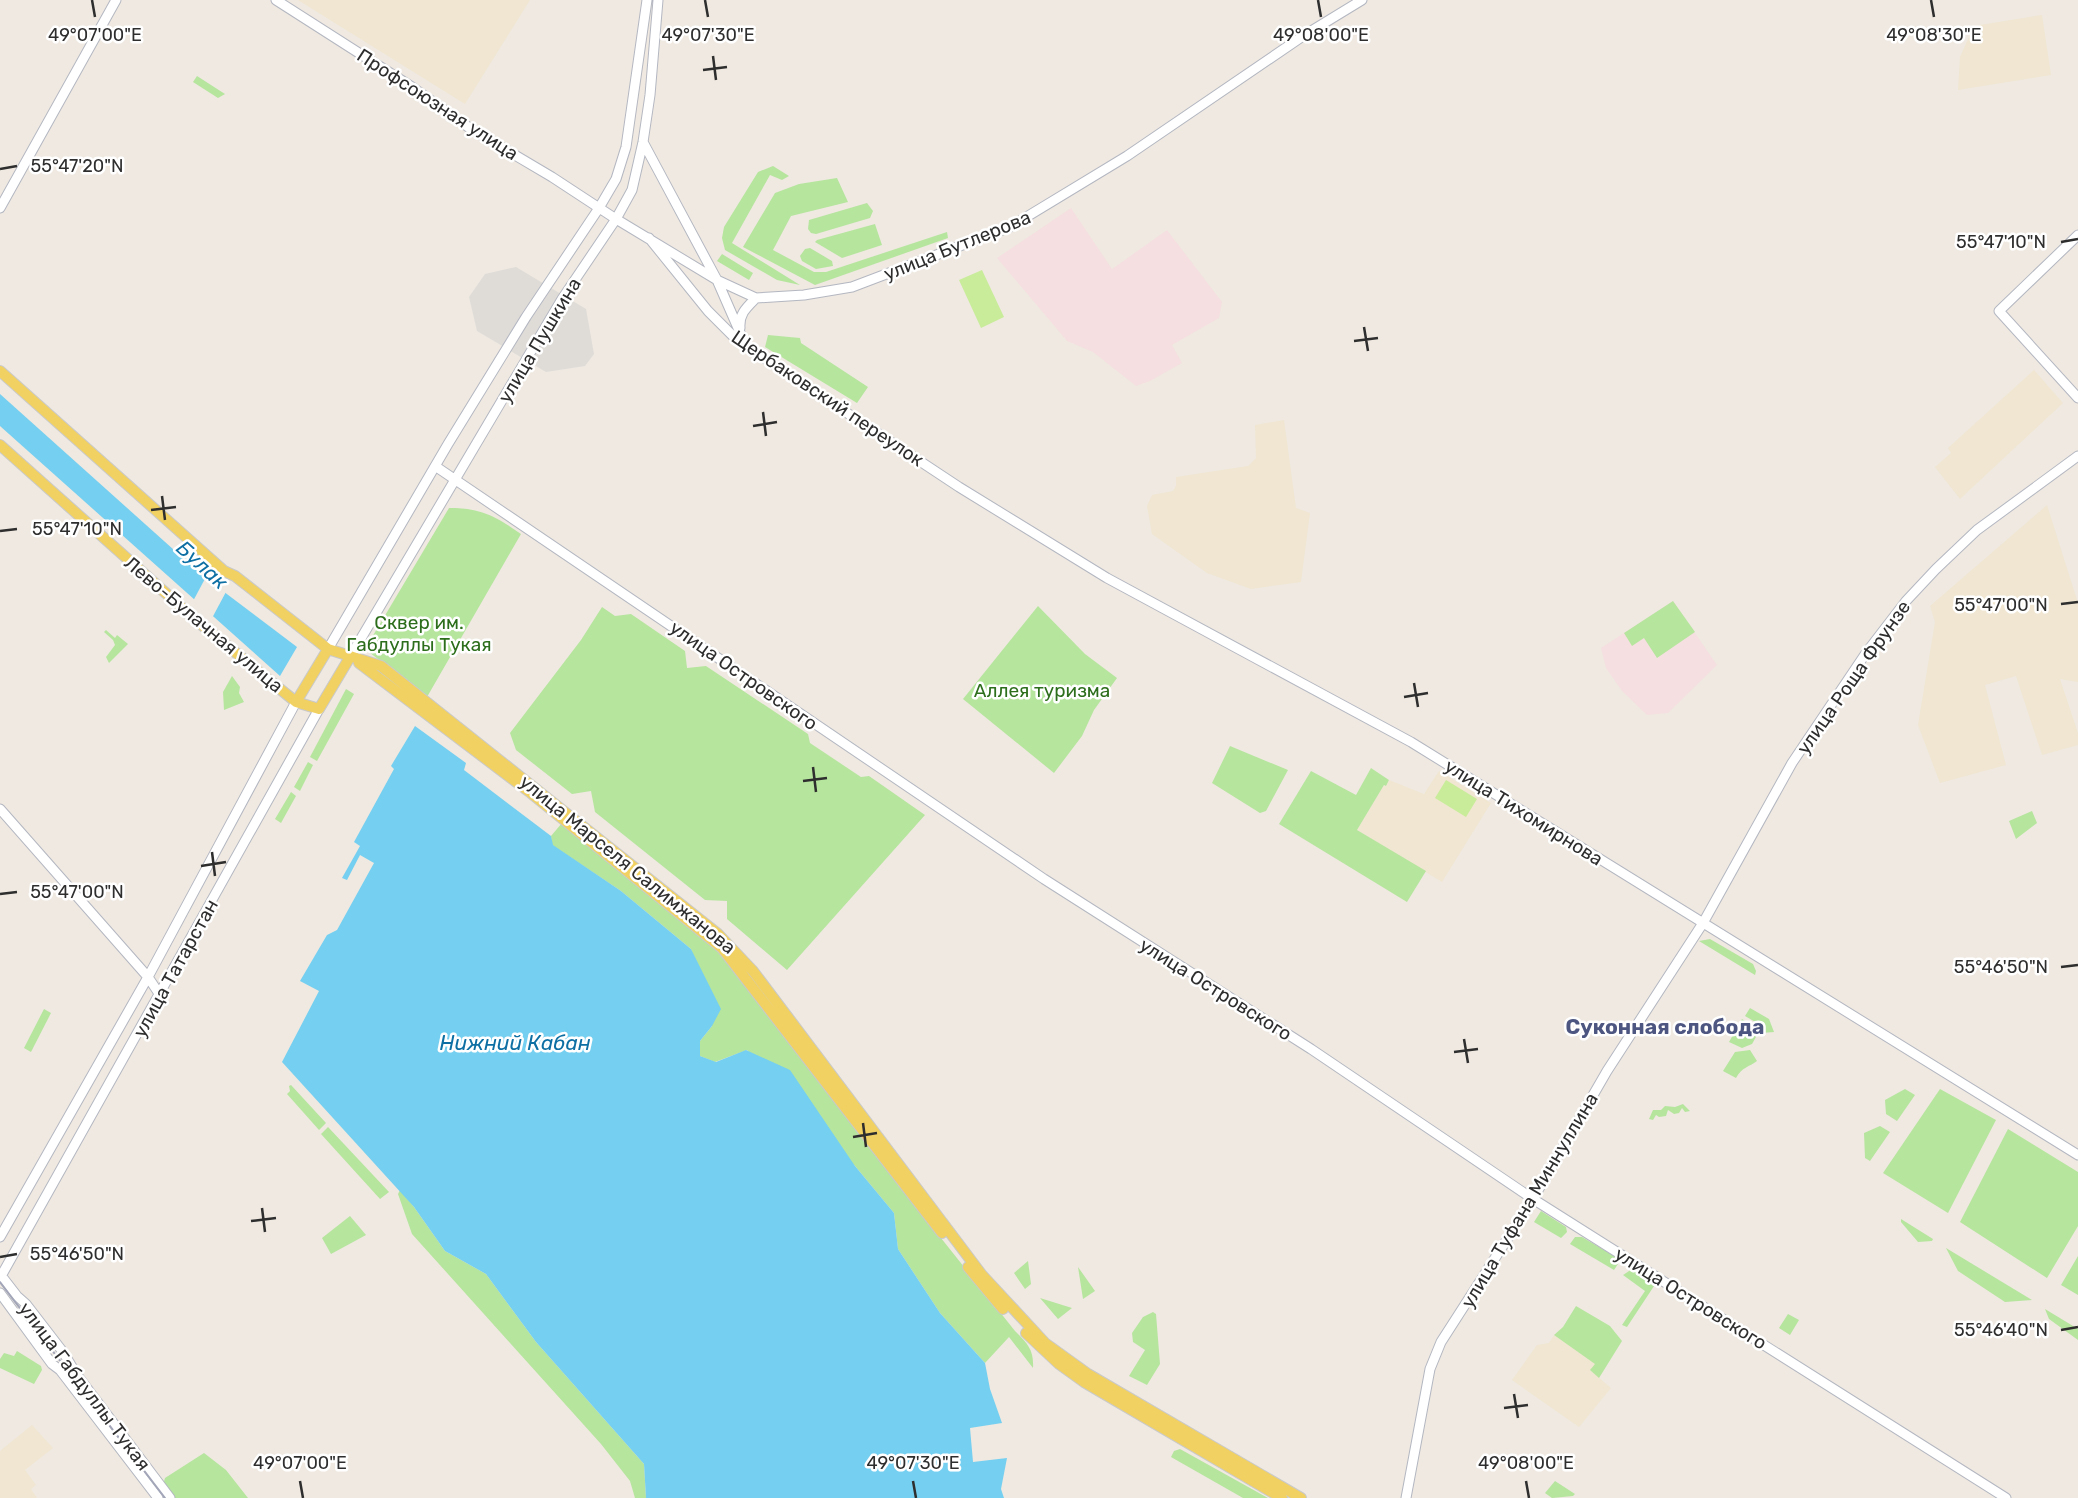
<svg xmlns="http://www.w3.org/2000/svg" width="2078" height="1498" viewBox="0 0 2078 1498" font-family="Rubik,sans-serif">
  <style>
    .education { fill: #f0e6d1 }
    .medical { fill: #f5dfe0 }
    .green { fill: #b6e59e }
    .pitch { fill: #c9ec9a }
    .plaza { fill: #dfdcd8 }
    .water { fill: #75cff0 }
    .pier { fill: #efe9e1 }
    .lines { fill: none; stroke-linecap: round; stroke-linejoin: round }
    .secondary-casing { stroke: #b4b7c1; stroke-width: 11 }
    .primary-casing { stroke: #c9c9c9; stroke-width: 12 }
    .secondary { stroke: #fff; stroke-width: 9 }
    .primary { stroke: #f2d163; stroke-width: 10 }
    .tram { stroke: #a3a6b8; stroke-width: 2 }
    .ticks { fill: none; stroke: #2e2e2e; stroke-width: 2.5 }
    .labels { text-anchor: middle; stroke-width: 5; stroke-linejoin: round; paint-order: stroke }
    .street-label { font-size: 19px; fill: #2e2e2e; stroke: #fff }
    .park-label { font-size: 19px; fill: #2c6e1b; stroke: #fff }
    .water-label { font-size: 21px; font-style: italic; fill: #0d6fa3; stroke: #fff }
    .neighbourhood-label { font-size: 21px; font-weight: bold; fill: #4d5680; stroke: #fff }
    .ticks-label { font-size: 18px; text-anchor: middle; fill: #2e2e2e; stroke: #fff; stroke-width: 5; stroke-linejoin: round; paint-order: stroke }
  </style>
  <rect width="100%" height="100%" fill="#efe9e1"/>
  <path class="education" d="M 298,0 L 530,0 L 465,104 Z
    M 2042,15 L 2051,75 L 1958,90 L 1960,57 L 1974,26 Z
    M 2034,370 L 2063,403 L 1960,499 L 1935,467 L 1951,453 L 1948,448 Z
    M 1284,420 L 1296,508 L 1310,513 L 1301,582 L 1251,589 L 1207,573 L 1152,534 L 1147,506 L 1152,495 L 1173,491 L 1176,486 L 1176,477 L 1248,466 L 1256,458 L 1255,425 Z
    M 2047,505 L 2078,603 L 2078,682 L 2060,679 L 2078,733 L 2078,745 L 2042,755 L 2016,676 L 1985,685 L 2006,765 L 1940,783 L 1918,725 L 1935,622 L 1930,606 Z
    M 1439,771 L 1491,803 L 1442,882 L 1357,830 L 1384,785 L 1386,786 L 1389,780 L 1424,794 Z
    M 1554,1335 L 1596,1364 L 1590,1370 L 1611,1388 L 1579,1427 L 1512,1380 L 1537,1345 L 1549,1343 Z
    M 32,1425 L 53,1448 L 25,1470 L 36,1485 L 31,1489 L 37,1498 L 0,1498 L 0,1451 Z"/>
  <path class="medical" d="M 1071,208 L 1112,269 L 1167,230 L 1222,302 L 1219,318 L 1172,345 L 1182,363 L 1150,381 L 1136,386 L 1093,352 L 1067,341 L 997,258 Z
    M 1673,601 L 1717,665 L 1668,713 L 1647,715 L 1622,691 L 1606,668 L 1601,648 Z"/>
  <path class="green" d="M 197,76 L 225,94 L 218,98 L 193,82 Z
    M 773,166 L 789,176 L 782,180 L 770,175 L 732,243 L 800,285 L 777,280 L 725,250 L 722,238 L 724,227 L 758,172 Z
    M 837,178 L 848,202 L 791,216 L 773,250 L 814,272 L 826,272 L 947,232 L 948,238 L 815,285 L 743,247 L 775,193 L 799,184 Z
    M 867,203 L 873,211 L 870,218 L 816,234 L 811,233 L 808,229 L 809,220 Z
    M 875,224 L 882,245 L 842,258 L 815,242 L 817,240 Z
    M 810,248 L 832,261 L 833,266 L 816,269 L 802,261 L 800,256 L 805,249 Z
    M 722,254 L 753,273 L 749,280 L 717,261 Z
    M 768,335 L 800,338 L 801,343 L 868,387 L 857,403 L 765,347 Z
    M 449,508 C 481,508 495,516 521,534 L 427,697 L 365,649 Z
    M 1673,601 L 1695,632 L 1657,658 L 1644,638 L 1632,646 L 1624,633 Z
    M 1038,606 L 1085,654 L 1117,678 L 1094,710 L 1082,736 L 1054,773 L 963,699 Z
    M 602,607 L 615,616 L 631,614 L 685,651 L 687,668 L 706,666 L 808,734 L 810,743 L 861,777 L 869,776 L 925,815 L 787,970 L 727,919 L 727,901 L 705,900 L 595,812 L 591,791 L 572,794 L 516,750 L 510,733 L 581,640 Z
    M 106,630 L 115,638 L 117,635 L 128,644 L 109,663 L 106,657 L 115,645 L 113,640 L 104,632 Z
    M 232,676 L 240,687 L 239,693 L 244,702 L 224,710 L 223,692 Z
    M 346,689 L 354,694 L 317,761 L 310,757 Z
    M 1230,746 L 1288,770 L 1266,811 L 1260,813 L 1212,783 Z
    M 308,762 L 313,765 L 300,791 L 294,787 Z
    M 1371,768 L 1389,780 L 1386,786 L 1384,785 L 1357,830 L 1426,871 L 1407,902 L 1279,824 L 1311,771 L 1356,795 Z
    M 291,792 L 296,796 L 281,823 L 275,819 Z
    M 2032,811 L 2037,823 L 2016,839 L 2009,821 Z
    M 562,823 L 681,917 L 721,954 L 753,990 L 863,1140 L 1015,1331 C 1028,1344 1034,1350 1033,1368 L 1009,1337 L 985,1363 L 940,1313 L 898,1249 L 894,1213 L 855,1166 L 747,1050 L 715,1062 L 700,1056 L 700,1041 L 712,1026 L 691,949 L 621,891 L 552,845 L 551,836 Z
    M 1710,939 L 1753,964 L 1756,971 L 1755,975 L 1699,941 Z
    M 1750,1008 L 1769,1019 L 1774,1032 L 1761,1033 L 1757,1023 L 1745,1016 Z
    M 44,1009 L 51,1013 L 31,1052 L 24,1048 Z
    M 1742,1019 L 1754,1027 L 1756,1037 L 1752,1044 L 1742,1048 L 1729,1042 Z
    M 1750,1050 L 1757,1061 C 1749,1067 1742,1067 1736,1078 L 1723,1071 L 1735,1052 Z
    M 291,1085 L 326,1123 L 319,1130 L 287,1094 L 290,1091 L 289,1086 Z
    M 1905,1089 L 1915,1095 L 1897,1121 L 1886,1114 L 1885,1100 Z
    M 1940,1089 L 1996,1120 L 1948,1213 L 1883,1173 Z
    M 1683,1104 L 1690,1111 L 1685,1112 L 1682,1108 L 1679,1113 L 1674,1114 L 1668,1110 L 1666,1116 L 1659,1117 L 1656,1115 L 1653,1120 L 1649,1119 L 1653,1110 L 1661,1110 L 1665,1106 L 1675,1107 Z
    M 1880,1126 L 1890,1132 L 1870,1161 L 1865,1158 L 1864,1133 Z
    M 328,1127 L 389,1192 L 380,1199 L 321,1134 Z
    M 2008,1129 L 2078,1172 L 2078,1226 L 2047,1278 L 1960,1222 Z
    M 400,1190 L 414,1207 L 445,1251 L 486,1274 L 536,1342 L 644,1464 L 646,1498 L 635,1498 L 630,1481 L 601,1444 L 412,1234 L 398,1194 Z
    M 1541,1211 L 1566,1227 L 1567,1232 L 1561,1238 L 1534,1222 Z
    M 350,1216 L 366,1235 L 331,1254 L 322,1238 Z
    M 1901,1219 L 1933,1239 L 1932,1241 L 1918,1242 L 1901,1222 Z
    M 1575,1237 L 1582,1237 L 1616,1257 L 1618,1264 L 1614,1270 L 1570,1244 Z
    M 1946,1248 L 2032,1300 L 2005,1302 L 1958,1271 Z
    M 2078,1256 L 2078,1295 L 2061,1285 Z
    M 1028,1261 L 1031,1284 L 1025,1289 L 1014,1273 Z
    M 1078,1267 L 1095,1291 L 1083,1299 Z
    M 1632,1269 L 1656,1283 L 1627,1327 L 1622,1325 L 1645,1291 L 1623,1275 Z
    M 1040,1298 L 1072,1308 L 1058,1319 Z
    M 1576,1306 L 1610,1326 L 1622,1341 L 1599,1378 L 1590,1370 L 1595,1364 L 1554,1335 L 1563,1327 Z
    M 2045,1309 L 2078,1329 L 2078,1340 L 2049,1319 Z
    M 1153,1312 L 1156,1314 L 1160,1364 L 1147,1385 L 1129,1376 L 1145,1350 L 1133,1342 L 1132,1333 L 1143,1317 Z
    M 1788,1314 L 1799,1320 L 1790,1335 L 1779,1328 Z
    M 17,1351 L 41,1366 L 42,1370 L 34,1384 L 0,1368 L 0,1359 L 4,1353 L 14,1356 Z
    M 1180,1449 L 1268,1498 L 1243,1498 L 1171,1457 L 1174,1451 Z
    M 204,1453 L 226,1470 L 248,1498 L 159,1498 L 165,1478 Z
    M 1555,1481 L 1575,1494 L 1573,1496 L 1552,1498 L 1545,1493 Z"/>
  <path class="pitch" d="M 982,270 L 1004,317 L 981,328 L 959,280 Z
    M 1446,780 L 1477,799 L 1466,817 L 1435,798 Z"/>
  <path class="plaza" d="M 516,267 L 586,309 L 594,354 L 585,366 L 546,372 L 477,331 L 469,297 L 485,274 Z"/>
  <path class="water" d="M 0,394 L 203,576 L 297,647 L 280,676 L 0,426 Z
    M 415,726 L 466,763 L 464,770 L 551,836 L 553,845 L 621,891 L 691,949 L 721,1009 L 712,1026 L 700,1041 L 700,1056 L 716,1062 L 746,1050 L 790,1070 L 855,1166 L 894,1213 L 898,1249 L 940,1313 L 985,1363 L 990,1389 L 1002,1423 L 970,1428 L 973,1462 L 1007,1458 L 1001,1489 L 1004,1498 L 646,1498 L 644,1464 L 536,1342 L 486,1274 L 445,1251 L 414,1207 L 282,1062 L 319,991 L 300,981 L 327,935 L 337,930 L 374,863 L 360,855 L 347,880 L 342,878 L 360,846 L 354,842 L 394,769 L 391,766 Z"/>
  <path class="pier" d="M 207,575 L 227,590 L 211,620 L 192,603 Z"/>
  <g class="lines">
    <g class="secondary-casing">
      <path id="secondary" d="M 276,0 L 412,87 L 471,129 L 552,177 L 616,219 L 717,280 L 756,298 L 804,295 L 852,287 L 1010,227 L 1127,156 L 1303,36 L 1362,0
        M 643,142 L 717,280 L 745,344
        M 0,208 L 116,0
        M 2078,235 L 1999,311 L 2078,398
        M 649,238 L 708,311 L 737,340 L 959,487 L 1107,578 L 1411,742 L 2078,1155
        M 740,328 C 739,314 746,308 756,298
        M 435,466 L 1044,879 L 1311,1049 L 1533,1199 L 2006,1498
        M 328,649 L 448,444 L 526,317 L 599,208 L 616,179 L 626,147 L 647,0
        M 350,657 L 562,299 L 616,219 L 632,190 L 643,142 L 650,95 L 658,0
        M 0,809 L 148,977 L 160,995
        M 0,1237 L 148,977 L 296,702
        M 0,1274 L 17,1296 L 26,1304 L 63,1352 L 77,1375 L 170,1498
        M 0,1278 L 319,709
        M 0,1293 L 52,1364 L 60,1370 L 158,1498
        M 1406,1498 L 1430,1369 L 1441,1342 L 1533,1199 L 1607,1071 L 1703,923 L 1792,763 L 1866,653 L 1906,601 L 1936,569 L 1977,530 L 2078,456"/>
    </g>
    <g class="primary-casing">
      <path id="primary" d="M 0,371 L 224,571 L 235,576 L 328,649 L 381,666 L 718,934 L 753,971 L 982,1275 L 1045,1343 L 1088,1374 L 1301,1498
        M 0,445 L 197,621 L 296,702 L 319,709 L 350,657
        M 359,663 L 531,793 L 722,948 L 942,1233
        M 296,702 L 328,649
        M 968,1267 L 1003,1309
        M 1026,1333 L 1059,1364 L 1084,1382 L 1282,1498"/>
    </g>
    <use href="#secondary" class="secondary"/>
    <use href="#primary" class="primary"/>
    <path class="tram" d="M 0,1282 L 165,1498"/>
  </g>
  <path class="ticks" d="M 92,0 L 95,17M 705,0 L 708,17M 1318,0 L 1321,17M 1931,0 L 1934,17M 713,56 L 716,80M 703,70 L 727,67M 0,169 L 17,166M 2061,242 L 2078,239M 1364,327 L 1368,351M 1354,341 L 1378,338M 763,412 L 766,436M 753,426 L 777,422M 162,496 L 165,520M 151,510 L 176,507M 0,531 L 17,529M 2061,604 L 2078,602M 1414,683 L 1418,707M 1404,697 L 1428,693M 813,767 L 816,792M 803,781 L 827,778M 212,852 L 215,876M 201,866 L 226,862M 0,894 L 17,892M 2061,967 L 2078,965M 1464,1039 L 1468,1063M 1454,1052 L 1478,1049M 863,1123 L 866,1147M 853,1137 L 877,1133M 262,1208 L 265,1232M 251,1221 L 276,1218M 0,1257 L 17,1254M 2061,1330 L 2078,1327M 1514,1394 L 1518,1418M 1504,1408 L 1528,1405M 300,1481 L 303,1498M 913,1481 L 916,1498M 1526,1481 L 1529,1498"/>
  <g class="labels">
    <g class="street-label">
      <text transform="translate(438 104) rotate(33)" y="7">Профсоюзная улица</text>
      <text transform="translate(957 245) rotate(-22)" y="7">улица Бутлерова</text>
      <text transform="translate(539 340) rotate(-59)" y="7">улица Пушкина</text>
      <text transform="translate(828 398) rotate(34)" y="7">Щербаковский переулок</text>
      <text transform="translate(204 624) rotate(40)" y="7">Лево-Булачная улица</text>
      <text transform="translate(744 675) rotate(35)" y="7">улица Островского</text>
      <text transform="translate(1853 677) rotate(-55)" y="7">улица Роща Фрунзе</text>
      <text transform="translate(1524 812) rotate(32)" y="7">улица Тихомирнова</text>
      <text transform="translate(628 864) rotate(39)" y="7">улица Марселя Салимжанова</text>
      <text transform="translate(175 968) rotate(-61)" y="7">улица Татарстан</text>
      <text transform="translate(1216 989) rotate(32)" y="7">улица Островского</text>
      <text transform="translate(1529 1200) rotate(-59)" y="7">улица Туфана Миннуллина</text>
      <text transform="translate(1691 1298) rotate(32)" y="7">улица Островского</text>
      <text transform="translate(85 1386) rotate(53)" y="7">улица Габдуллы Тукая</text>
    </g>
    <g class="park-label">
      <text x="419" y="629">Сквер им.<tspan x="419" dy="22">Габдуллы Тукая</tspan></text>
      <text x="1042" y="697">Аллея туризма</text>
    </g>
    <g class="water-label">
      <text transform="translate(202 565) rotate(42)" y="7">Булак</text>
      <text x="515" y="1050">Нижний Кабан</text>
    </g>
    <g class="neighbourhood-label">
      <text x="1665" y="1034">Суконная слобода</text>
    </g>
  </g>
  <g class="ticks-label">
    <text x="95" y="41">49°07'00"E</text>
    <text x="708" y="41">49°07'30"E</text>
    <text x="1321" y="41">49°08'00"E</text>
    <text x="1934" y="41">49°08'30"E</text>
    <text x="77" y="172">55°47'20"N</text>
    <text x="2001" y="248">55°47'10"N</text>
    <text x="77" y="535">55°47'10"N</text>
    <text x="2001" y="611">55°47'00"N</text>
    <text x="77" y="898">55°47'00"N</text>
    <text x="2001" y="973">55°46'50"N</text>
    <text x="77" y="1260">55°46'50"N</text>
    <text x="2001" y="1336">55°46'40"N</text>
    <text x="300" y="1469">49°07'00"E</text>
    <text x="913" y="1469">49°07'30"E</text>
    <text x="1526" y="1469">49°08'00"E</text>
  </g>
</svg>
